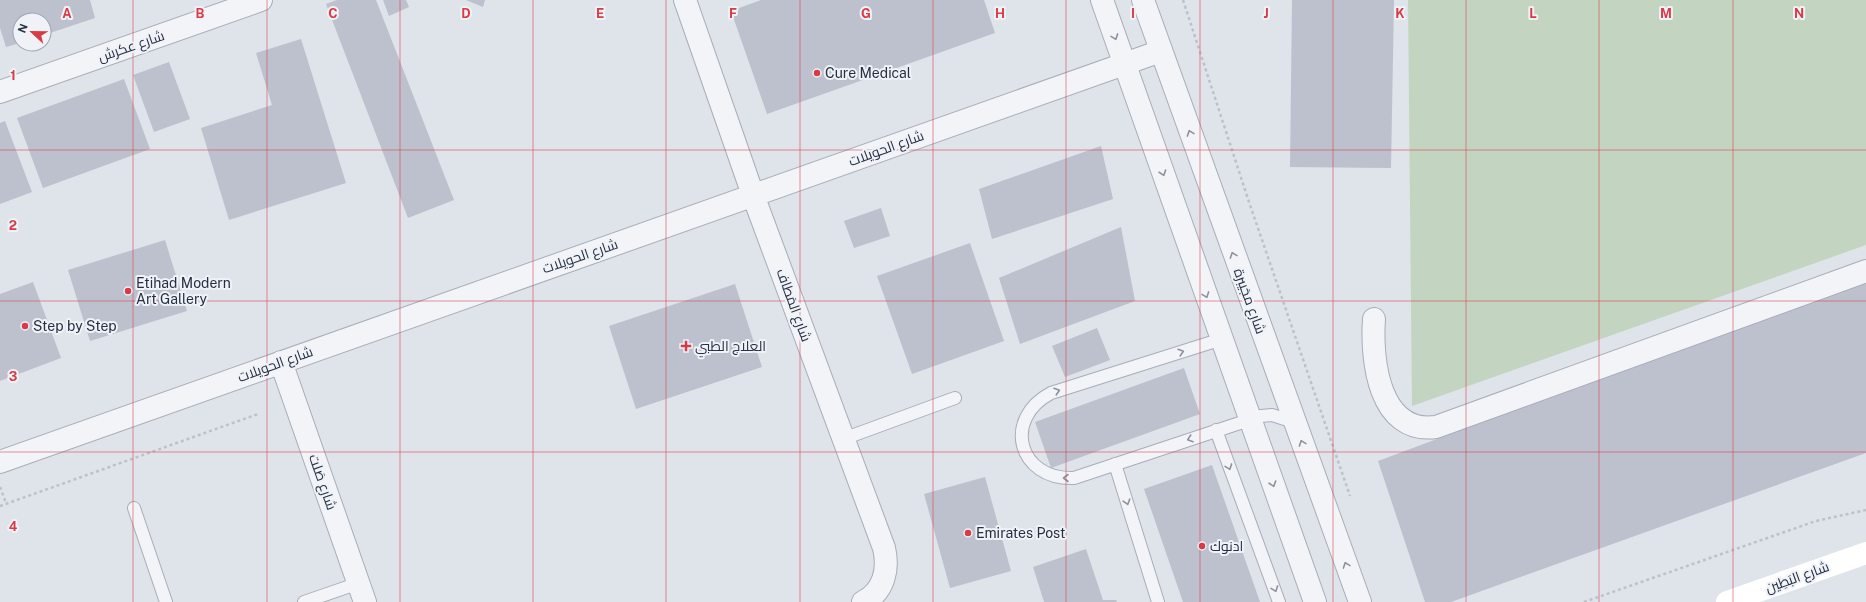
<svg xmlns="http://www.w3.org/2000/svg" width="1866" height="602" viewBox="0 0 1866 602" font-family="'Public Sans',Cairo,sans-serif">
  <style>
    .green { fill: #c3d4c0 }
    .building { fill: #bcc1cd }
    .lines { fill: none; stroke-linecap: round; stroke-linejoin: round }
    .service-casing { stroke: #a8adb8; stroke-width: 14 }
    .minor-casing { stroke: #a8adb8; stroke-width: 24 }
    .tertiary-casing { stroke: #a8adb8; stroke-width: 24 }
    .path { stroke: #bdc1c9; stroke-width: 2.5; stroke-dasharray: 3 3; stroke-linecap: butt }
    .service { stroke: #f2f4f8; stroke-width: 12 }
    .minor { stroke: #f2f4f8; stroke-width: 22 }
    .tertiary { stroke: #f2f4f8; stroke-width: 22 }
    .secondary { stroke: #fff; stroke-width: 22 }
    .oneway { stroke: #8c929d }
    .grid { fill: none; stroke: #d83b46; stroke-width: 1; stroke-opacity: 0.55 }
    .poi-dot { fill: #d83b46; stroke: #eff2f7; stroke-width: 1.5 }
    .labels { text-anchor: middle; stroke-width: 4; stroke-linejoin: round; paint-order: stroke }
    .street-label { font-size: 14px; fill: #272f42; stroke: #eff2f7 }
    .poi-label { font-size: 14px; fill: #272f42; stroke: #eff2f7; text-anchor: start }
    .grid-label { font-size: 13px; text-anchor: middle; font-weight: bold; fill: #d83b46; stroke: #eff2f7; stroke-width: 4; stroke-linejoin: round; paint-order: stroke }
  </style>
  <rect width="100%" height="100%" fill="#dfe3ea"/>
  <path class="green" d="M 1408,0 L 1866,0 L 1866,245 L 1412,406 Z"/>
  <path class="building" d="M 0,0 L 90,0 L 95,18 L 44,35 L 44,20 L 20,20 L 20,43 L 6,47 L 0,28 Z
    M 337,0 L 376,0 L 454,200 L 408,218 L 326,4 Z
    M 383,0 L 406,0 L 409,7 L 389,16 Z
    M 466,0 L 485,0 L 483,7 Z
    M 761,0 L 984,0 L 995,33 L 767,114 L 731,11 Z
    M 1292,0 L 1394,0 L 1391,168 L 1290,167 Z
    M 301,39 L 346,183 L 229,220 L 201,128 L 272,105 L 256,53 Z
    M 169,62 L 190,119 L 154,132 L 133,75 Z
    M 124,79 L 150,149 L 43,188 L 17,118 Z
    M 5,121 L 32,192 L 0,204 L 0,123 Z
    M 1101,146 L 1113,199 L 992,239 L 979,189 Z
    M 881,208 L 890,236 L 854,248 L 844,221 Z
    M 1121,227 L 1135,301 L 1020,344 L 999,278 Z
    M 165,240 L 187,311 L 90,341 L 68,270 Z
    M 970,243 L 1004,341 L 912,374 L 877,276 Z
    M 1866,279 L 1866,453 L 1451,602 L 1425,602 L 1378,461 Z
    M 33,282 L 61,358 L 0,381 L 0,294 Z
    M 735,284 L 762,367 L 636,409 L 609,326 Z
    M 1097,328 L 1110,360 L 1065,377 L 1052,346 Z
    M 1184,368 L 1200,414 L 1051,468 L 1035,422 Z
    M 1212,465 L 1260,602 L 1183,602 L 1144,489 Z
    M 985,477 L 1011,571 L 950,588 L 924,494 Z
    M 1086,549 L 1103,600 L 1116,600 L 1117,602 L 1044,602 L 1033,567 Z"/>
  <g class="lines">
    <g class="service-casing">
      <path id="service" d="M 1222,339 L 1051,393 C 1002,419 1018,480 1074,478 L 1261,416 L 1272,415 L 1294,422
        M 1216,430 L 1279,602
        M 843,439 L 955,398
        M 1115,464 L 1158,602
        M 134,508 L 166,602
        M 304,602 L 359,583"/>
    </g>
    <g class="minor-casing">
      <path id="minor" d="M 685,0 L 753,195 L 884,548 C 889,569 884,592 863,602
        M 0,92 L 261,0
        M 1374,319 C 1371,360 1379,435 1436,427 L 1866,271
        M 281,362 L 365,602
        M 0,462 L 1161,51"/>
    </g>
    <g class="tertiary-casing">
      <path id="tertiary" d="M 1102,0 L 1315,602
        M 1143,0 L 1360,602"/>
    </g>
    <path class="path" d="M 1183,0 L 1249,202 L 1350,496
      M 0,487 L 6,503
      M 0,506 L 258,414
      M 1584,602 L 1816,521 L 1866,510"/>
    <use href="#service" class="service"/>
    <use href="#minor" class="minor"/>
    <use href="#tertiary" class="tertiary"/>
    <path class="secondary" d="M 1727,602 L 1866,553"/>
  </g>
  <defs><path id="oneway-chevron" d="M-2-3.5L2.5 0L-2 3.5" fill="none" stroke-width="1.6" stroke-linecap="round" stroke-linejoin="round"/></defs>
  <g class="oneway">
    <use href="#oneway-chevron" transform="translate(1115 37) rotate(70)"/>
    <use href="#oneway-chevron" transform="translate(1190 133) rotate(-110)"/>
    <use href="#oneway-chevron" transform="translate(1163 173) rotate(71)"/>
    <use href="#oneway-chevron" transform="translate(1233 255) rotate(-110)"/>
    <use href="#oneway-chevron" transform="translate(1206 295) rotate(70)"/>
    <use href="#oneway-chevron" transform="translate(1181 352) rotate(-17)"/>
    <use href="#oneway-chevron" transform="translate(1057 391) rotate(-18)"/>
    <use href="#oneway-chevron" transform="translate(1190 439) rotate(161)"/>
    <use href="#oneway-chevron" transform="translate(1302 443) rotate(-110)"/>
    <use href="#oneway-chevron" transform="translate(1229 467) rotate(70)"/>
    <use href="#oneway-chevron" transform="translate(1066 478) rotate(180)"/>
    <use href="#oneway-chevron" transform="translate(1273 484) rotate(71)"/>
    <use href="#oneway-chevron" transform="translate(1127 502) rotate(73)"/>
    <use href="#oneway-chevron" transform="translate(1346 565) rotate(-110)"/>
    <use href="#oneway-chevron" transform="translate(1275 589) rotate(70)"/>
  </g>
  <path class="grid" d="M 133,0 L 133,602M 267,0 L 267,602M 400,0 L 400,602M 533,0 L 533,602M 666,0 L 666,602M 800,0 L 800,602M 933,0 L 933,602M 1066,0 L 1066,602M 1200,0 L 1200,602M 1333,0 L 1333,602M 1466,0 L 1466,602M 1599,0 L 1599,602M 1733,0 L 1733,602M 0,150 L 1866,150M 0,301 L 1866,301M 0,452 L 1866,452"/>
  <g class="poi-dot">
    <circle cx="817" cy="73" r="4"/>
    <circle cx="128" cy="291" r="4"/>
    <circle cx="25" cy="326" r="4"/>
    <path d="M684 340h4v4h4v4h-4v4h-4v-4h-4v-4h4z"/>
    <circle cx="968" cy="533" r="4"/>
    <circle cx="1202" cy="546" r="4"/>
  </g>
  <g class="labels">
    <g class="street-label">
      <text transform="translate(131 46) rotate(-19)" y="5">شارع عكرش</text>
      <text transform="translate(886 148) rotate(-20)" y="5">شارع الحويلات</text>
      <text transform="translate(580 256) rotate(-19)" y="5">شارع الحويلات</text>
      <text transform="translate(1250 301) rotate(70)" y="5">شارع مجَيبرة</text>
      <text transform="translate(794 305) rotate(70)" y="5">شارع المَطاف</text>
      <text transform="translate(275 364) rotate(-20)" y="5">شارع الحويلات</text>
      <text transform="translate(323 482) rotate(71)" y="5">شارع صَلت</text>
      <text transform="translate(1797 577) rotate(-20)" y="5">شارع البَطِين</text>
    </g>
    <g class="poi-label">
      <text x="825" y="78">Cure Medical</text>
      <text x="136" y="288">Etihad Modern<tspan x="136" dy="16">Art Gallery</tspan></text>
      <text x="33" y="331">Step by Step</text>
      <text x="695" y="351">العلاج الطبي</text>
      <text x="976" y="538">Emirates Post</text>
      <text x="1210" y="551">ادنوك</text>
    </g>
  </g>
  <g class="grid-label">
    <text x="67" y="18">A</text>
    <text x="200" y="18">B</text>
    <text x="333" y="18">C</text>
    <text x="466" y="18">D</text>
    <text x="600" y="18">E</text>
    <text x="733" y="18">F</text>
    <text x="866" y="18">G</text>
    <text x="1000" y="18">H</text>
    <text x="1133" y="18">I</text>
    <text x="1266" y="18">J</text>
    <text x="1400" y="18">K</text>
    <text x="1533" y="18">L</text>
    <text x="1666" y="18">M</text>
    <text x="1799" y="18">N</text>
    <text x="13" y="80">1</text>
    <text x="13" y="230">2</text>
    <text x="13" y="381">3</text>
    <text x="13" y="531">4</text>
  </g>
  <g transform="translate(32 32) rotate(292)"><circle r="19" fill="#eff2f7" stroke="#9fa4af"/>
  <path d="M0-3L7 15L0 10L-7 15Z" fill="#d83b46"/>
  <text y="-6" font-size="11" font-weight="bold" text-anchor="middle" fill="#272f42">N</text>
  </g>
</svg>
